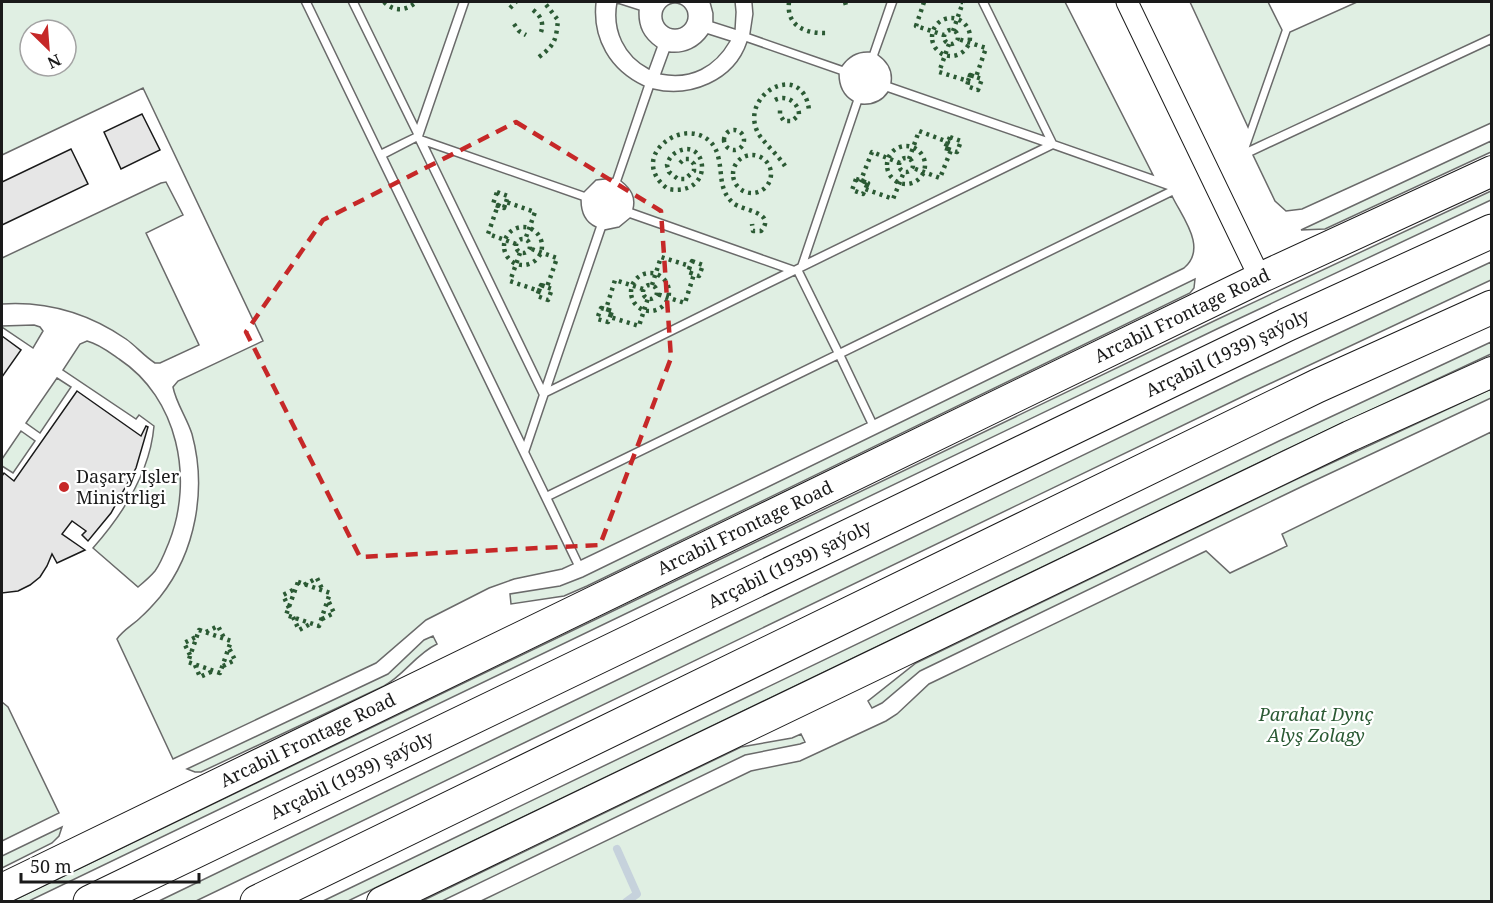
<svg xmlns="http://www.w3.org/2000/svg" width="1493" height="903" viewBox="0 0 1493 903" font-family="'Noto Serif',serif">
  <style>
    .green { fill: #e0efe3; stroke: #6a6a6a; stroke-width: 1.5; fill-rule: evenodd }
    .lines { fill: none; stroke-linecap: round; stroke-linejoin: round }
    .stream { stroke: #c6d2dc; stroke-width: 8 }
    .building { fill: #e6e6e6; stroke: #1a1a1a; stroke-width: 1.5 }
    .street-casing { stroke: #1a1a1a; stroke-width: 23 }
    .secondary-casing { stroke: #1a1a1a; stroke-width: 32 }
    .primary-casing { stroke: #1a1a1a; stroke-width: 35 }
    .street { stroke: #fff; stroke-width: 21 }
    .secondary { stroke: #fff; stroke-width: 30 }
    .primary { stroke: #fff; stroke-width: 33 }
    .hedge { stroke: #2b5a34; stroke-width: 4.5; stroke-dasharray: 3 4.5; stroke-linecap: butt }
    .marked { fill: none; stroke: #c62828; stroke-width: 4.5; stroke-dasharray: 12 8; stroke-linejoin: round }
    .poi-dot { fill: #c62828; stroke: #fff; stroke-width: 2 }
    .labels { text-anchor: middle; stroke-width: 4.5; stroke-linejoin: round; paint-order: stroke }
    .street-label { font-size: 18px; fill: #1a1a1a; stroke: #fff }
    .poi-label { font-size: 18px; fill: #1a1a1a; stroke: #fff; text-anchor: start }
    .park-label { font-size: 18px; font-style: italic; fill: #2b5a34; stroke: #fff }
  </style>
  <rect width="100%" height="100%" fill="#fff"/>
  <path class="green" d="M 2,2 L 301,2 L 573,564 L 562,569 L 514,579 L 489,588 L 426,620 L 376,663 L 173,759 L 117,639 C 123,630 133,625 141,617 C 148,611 154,604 160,597 C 196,552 207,489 192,434 C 187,418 176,403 173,387 L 178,381 L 263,341 L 143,88 L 2,155 ZM 30,30 L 66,30 L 66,66 L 30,66 Z
    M 311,2 L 348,2 L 413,134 L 382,149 Z
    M 358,2 L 459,2 L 417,123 Z
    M 469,2 L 596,2 C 592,39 610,70 644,86 L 613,178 L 596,180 L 584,192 L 423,136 Z
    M 710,2 L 735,2 L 736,12 L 735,29 L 713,22 L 713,13 Z
    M 752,2 L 887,2 L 870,52 C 858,51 849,56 842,66 L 750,34 L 753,14 Z
    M 897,2 L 978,2 L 1044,136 L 891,83 C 893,71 888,62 878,55 Z
    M 988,2 L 1065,2 L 1153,175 L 1056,141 Z
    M 1190,2 L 1268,2 L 1282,30 L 1248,127 Z
    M 1357,2 L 1491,2 L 1491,34 L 1250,146 L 1290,32 Z
    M662 16a13 13 0 1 1 26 0a13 13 0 1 1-26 0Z
    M 617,3 L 639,10 C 638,27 644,38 657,47 L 649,69 C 624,56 612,30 617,3 Z
    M 708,34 L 730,41 C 715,67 691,80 661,74 L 669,52 C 685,54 699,47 708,34 Z
    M 747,42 L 839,74 C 839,86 843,95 853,101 L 798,264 L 794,266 L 633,209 C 636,197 631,189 621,181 L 653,89 C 690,98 734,81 747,42 Z
    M 1491,44 L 1491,123 L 1302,209 L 1286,211 L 1275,201 L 1253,155 Z
    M 888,92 L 1041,145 L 809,258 L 861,104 C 873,105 882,101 888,92 Z
    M 1491,141 L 1491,152 L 1325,229 L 1301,230 Z
    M 416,142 L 539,395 L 524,440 L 387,157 Z
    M 429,147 L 581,200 C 581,212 585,222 596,227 L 543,383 Z
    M 1053,149 L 1166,189 L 841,348 L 803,271 Z
    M 166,182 L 183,215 L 146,233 L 199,345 L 160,363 L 155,363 C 144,356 136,346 126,339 C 88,313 47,301 2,304 L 2,258 L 161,183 Z
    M 1491,191 L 1491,200 L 1219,328 L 29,901 L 10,902 L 1216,320 Z
    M 1172,196 C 1182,217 1208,248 1184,268 L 875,419 L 845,356 Z
    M 630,218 L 782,271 L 552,385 L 605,230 L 619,227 Z
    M 1491,262 L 1491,280 L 1252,392 L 196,901 L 159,901 L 1245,377 Z
    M 795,275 L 833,352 L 548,491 L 529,452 L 548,396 Z
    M 1195,279 L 1194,288 L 1190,293 L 587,586 L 564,596 L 511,604 L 510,594 L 560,586 L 583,577 Z
    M 34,325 L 40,327 L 43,331 L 33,348 L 2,327 L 2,326 Z
    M 87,341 C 99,344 109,352 119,359 C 178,398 194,479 169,542 C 165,552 161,563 155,571 C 150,577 144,582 138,587 L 93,548 C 123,514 150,473 154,426 L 139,415 L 136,419 L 63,370 L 80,344 Z
    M 1491,342 L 1491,354 L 1283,451 L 348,901 L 321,902 L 1279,441 Z
    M 837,360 L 867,423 L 581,560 L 552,499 Z
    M 57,378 L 71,387 L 40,433 L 26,423 Z
    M 1491,389 L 1491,398 L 1303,486 L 920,671 L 882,703 L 872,708 L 868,701 L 916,663 L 1299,478 Z
    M 21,431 L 35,441 L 13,473 L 2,466 L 2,459 Z
    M 1491,432 L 1491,901 L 481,901 L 751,771 L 800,761 L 886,721 L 897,714 L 929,684 L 1206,551 L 1230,573 L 1287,546 L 1282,534 Z
    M 433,636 L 437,644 C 416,654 404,675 384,686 L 201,772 L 195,772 L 187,769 L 388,674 L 424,640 Z
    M 2,702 L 8,707 L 59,813 L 2,841 Z
    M 801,734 L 805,742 L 800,744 L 745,755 L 442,901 L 422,901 L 741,747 L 792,738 Z
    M 62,827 L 59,836 L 52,843 L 2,868 L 2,856 Z"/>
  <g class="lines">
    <path class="stream" d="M 617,849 L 637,894 L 626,902"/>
  </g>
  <path class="building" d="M 142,114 L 160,150 L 121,169 L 104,132 Z
    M 71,149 L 88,184 L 2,225 L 2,182 Z
    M 2,336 L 21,350 L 2,377 Z
    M 77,391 L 141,436 L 146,426 L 148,427 L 136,468 L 111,513 L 88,541 L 82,535 L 86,531 L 72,521 L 62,534 L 85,550 L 57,563 L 52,554 L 47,566 L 40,577 L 30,585 L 18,591 L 2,593 L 2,476 L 4,473 L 14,481 Z"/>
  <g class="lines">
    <g class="street-casing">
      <path id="street" d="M 1127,2 L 1260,278"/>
    </g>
    <g class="secondary-casing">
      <g id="secondary">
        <path id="s1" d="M 2,889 L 1260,278 L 1492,171"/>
        <path d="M 382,902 L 1350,436 L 1492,372"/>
      </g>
    </g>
    <g class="primary-casing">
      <g id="primary">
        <path id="s2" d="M 90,902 L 1286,325 L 1492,231"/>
        <path d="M 257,902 L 1317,386 L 1492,307"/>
      </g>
    </g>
    <use href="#street" class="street"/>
    <use href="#secondary" class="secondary"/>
    <use href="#primary" class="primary"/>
    <path class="hedge" d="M 384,2 C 394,12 406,11 416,2
      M 789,2 C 786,27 807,34 828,33
      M 845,2 L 847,9
      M 924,2 L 916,26 L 944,35
      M 510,8 L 516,2
      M 533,10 C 541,16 544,23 541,32
      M932 37a19 19 0 1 1 38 0a19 19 0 1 1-38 0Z
      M 514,24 L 519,31 L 526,35
      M944 37a7 7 0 1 1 14 0a7 7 0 1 1-14 0Z
      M 953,31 L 963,2 L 960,2
      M 949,44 L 939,72 L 968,81 L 970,75 L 976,77 L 986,48 L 958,39
      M 539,57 C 555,45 556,40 558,20 L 544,2
      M 970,75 L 982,79 L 978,90 L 967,86 Z
      M 775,100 C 787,94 799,103 799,115 L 792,121 L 784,121 L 780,115 L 780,107
      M724 140a10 10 0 1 1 20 0a10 10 0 1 1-20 0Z
      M 950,137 L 961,141 L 957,152 L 945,148 Z
      M887 165a19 19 0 1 1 38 0a19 19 0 1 1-38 0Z
      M733 174a19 19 0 1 1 38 0a19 19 0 1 1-38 0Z
      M899 165a7 7 0 1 1 14 0a7 7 0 1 1-14 0Z
      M 909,159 L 919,131 L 948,142 L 945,148 L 951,150 L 940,178 L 913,168
      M 680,163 L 684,159 L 689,159 L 694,164 L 694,171 L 685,179 L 678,179 L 669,172 L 667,165 C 669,158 672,154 679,151 C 708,138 715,197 668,189 C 647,174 648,151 671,138 C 689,128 713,134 718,156 C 723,174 718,189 733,203 C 743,211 777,212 761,231 L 753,231 L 752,224
      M 900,163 L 872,152 L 861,180 L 868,183 L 865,189 L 893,199 L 904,172
      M 785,166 C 778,155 763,142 758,133 C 738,94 803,59 809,110
      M 856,179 L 868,183 L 863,194 L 852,190 Z
      M 497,192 L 508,196 L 504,208 L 493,204 Z
      M504 246a19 19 0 1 1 38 0a19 19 0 1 1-38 0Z
      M516 246a7 7 0 1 1 14 0a7 7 0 1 1-14 0Z
      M 516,244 L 488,234 L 498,205 L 504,208 L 506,202 L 535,212 L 525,240
      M 520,253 L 510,281 L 539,291 L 541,285 L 547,287 L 557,258 L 529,248
      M 692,261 L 703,265 L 699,276 L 688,272 Z
      M631 292a19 19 0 1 1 38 0a19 19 0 1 1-38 0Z
      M643 292a7 7 0 1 1 14 0a7 7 0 1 1-14 0Z
      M 541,285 L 552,289 L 548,300 L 537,296 Z
      M 652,285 L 661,257 L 690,266 L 688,272 L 694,274 L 685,303 L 657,294
      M 643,289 L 615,280 L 606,309 L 612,311 L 610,317 L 639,326 L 648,298
      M 601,308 L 612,311 L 608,322 L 597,319 Z
      M 298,582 L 330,593 L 319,626 L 286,615 Z
      M 304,585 L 317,578 L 323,591
      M 289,608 L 283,595 L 295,589
      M 293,617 L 299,630 L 312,623
      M 322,619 L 334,613 L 328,600
      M 199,630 L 231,641 L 220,673 L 188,662 Z
      M 206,632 L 218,626 L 224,638
      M 190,655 L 184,643 L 196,637
      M 195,665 L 200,677 L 213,671
      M 223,666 L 235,660 L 229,648"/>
  </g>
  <path class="marked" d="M 516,122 L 661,211 L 671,358 L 600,545 L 360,557 L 246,332 L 323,220 Z"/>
  <circle class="poi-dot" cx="64" cy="487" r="6"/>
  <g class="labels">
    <g class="street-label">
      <text dy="6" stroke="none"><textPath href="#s1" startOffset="1312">Arcabil Frontage Road</textPath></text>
      <text dy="6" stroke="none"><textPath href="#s2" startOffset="1263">Arçabil (1939) şaýoly</textPath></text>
      <text dy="6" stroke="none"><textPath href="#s1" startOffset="826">Arcabil Frontage Road</textPath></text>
      <text dy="6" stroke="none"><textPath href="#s2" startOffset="777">Arçabil (1939) şaýoly</textPath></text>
      <text dy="6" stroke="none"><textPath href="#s1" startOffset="340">Arcabil Frontage Road</textPath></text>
      <text dy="6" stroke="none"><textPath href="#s2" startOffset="291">Arçabil (1939) şaýoly</textPath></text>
    </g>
    <g class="poi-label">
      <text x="76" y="483">Daşary Işler<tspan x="76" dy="21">Ministrligi</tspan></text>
    </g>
    <g class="park-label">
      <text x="1316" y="721">Parahat Dynç<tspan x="1316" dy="21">Alyş Zolagy</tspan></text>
    </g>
  </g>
  <rect width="1493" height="903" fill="none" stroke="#1a1a1a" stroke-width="6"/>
  <g transform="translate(48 48) rotate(155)"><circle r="28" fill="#ffffff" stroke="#a3a3a3" stroke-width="1.5"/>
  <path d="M0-4.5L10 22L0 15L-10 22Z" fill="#c62828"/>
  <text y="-9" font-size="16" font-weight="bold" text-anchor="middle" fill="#1a1a1a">N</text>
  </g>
  <path d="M21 873v9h178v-9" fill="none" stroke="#1a1a1a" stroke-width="3"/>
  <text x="30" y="873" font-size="18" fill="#1a1a1a" stroke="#ffffff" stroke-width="4.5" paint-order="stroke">50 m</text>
</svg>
